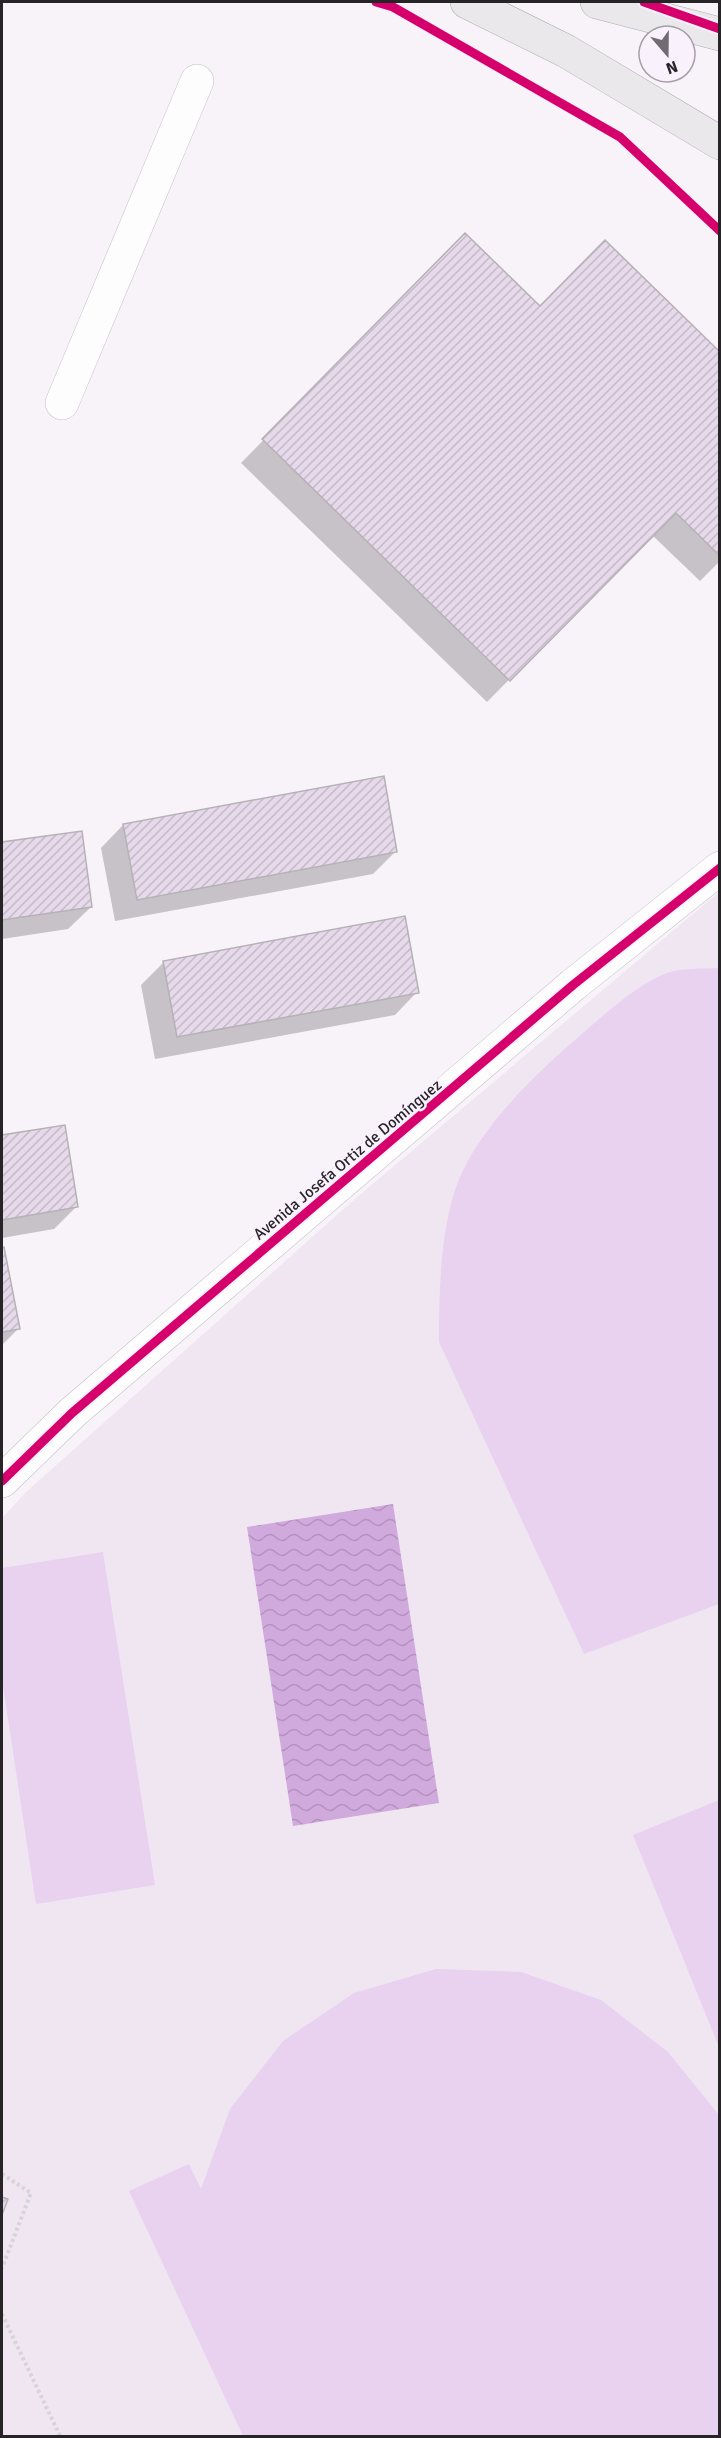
<svg xmlns="http://www.w3.org/2000/svg" width="721" height="2438" viewBox="0 0 721 2438" font-family="Signika,sans-serif">
  <style>
    .built { fill: #efe6f2 }
    .pitch { fill: #e9d1f0 }
    .water { fill: url(#water-waves) }
    .shadow { fill: #0003 }
    .building { fill: url(#building-hatch); stroke: #b5b2b6; stroke-width: 1.5 }
    .lines { fill: none; stroke-linecap: round; stroke-linejoin: round }
    .minor-casing { stroke: #c3bfc4; stroke-width: 34 }
    .major-casing { stroke: #b2a9b4; stroke-width: 34 }
    .path { stroke: #d5d4d6; stroke-width: 4; stroke-dasharray: 3 3; stroke-linecap: butt }
    .minor { stroke: #fefdfe; stroke-width: 33 }
    .major { stroke: #ebe8ec; stroke-width: 33 }
    .cycleway-casing { stroke: #f9f1fb; stroke-width: 13 }
    .cycleway { stroke: #d6006c; stroke-width: 9 }
    .labels { text-anchor: middle; stroke-width: 5; stroke-linejoin: round; paint-order: stroke }
    .street-label { font-size: 16px; fill: #272428; stroke: #f9f1fb }
  </style>
  <defs>
    <pattern id="water-waves" width="16" height="10" patternUnits="userSpaceOnUse" patternTransform="scale(1.5)"><rect width="16" height="10" fill="#d1aadd"/><path d="M0 5q4-4 8 0t8 0" fill="none" stroke="#b392be"/></pattern>
    <pattern id="building-hatch" width="6" height="6" patternUnits="userSpaceOnUse" patternTransform="scale(1.5)"><rect width="6" height="6" fill="#e6d9ea"/><path d="M-1 1l2-2M0 6l6-6M5 7l2-2" fill="none" stroke="#c5bac9"/></pattern>
  </defs>
  <rect width="100%" height="100%" fill="#f8f3f9"/>
  <path class="built" d="M 719,892 L 719,2436 L 2,2436 L 2,1518 L 26,1492 L 356,1198 Z"/>
  <path class="pitch" d="M 719,968 L 719,1604 L 584,1654 L 439,1342 C 439,1295 440,1242 453,1197 C 472,1130 540,1070 591,1026 C 613,1007 646,978 674,971 C 688,968 705,969 719,968 Z
    M 103,1552 L 155,1885 L 36,1904 L 2,1679 L 2,1568 Z
    M 719,1800 L 719,2047 L 633,1835 Z
    M 436,1969 L 521,1972 L 601,2000 L 668,2052 L 719,2115 L 719,2436 L 243,2436 L 129,2191 L 189,2164 L 201,2189 L 230,2109 L 283,2041 L 354,1993 Z"/>
  <path class="water" d="M 393,1504 L 439,1803 L 293,1826 L 247,1527 Z"/>
  <path class="shadow" d="M 465,235 L 540,308 L 720,354 L 720,561 L 700,581 L 652,535 L 487,702 L 241,463 Z
    M 123,825 L 396,851 L 373,874 L 115,921 L 101,848 Z
    M 81,833 L 91,907 L 68,929 L 2,939 L 2,844 Z
    M 164,962 L 417,992 L 395,1015 L 155,1059 L 141,985 Z
    M 63,1127 L 76,1207 L 54,1229 L 2,1238 L 2,1137 Z
    M 2,1249 L 19,1328 L 2,1345 Z"/>
  <path class="building" d="M 465,233 L 540,306 L 605,240 L 720,352 L 720,556 L 676,513 L 510,681 L 262,439 Z
    M 384,776 L 397,852 L 137,900 L 123,824 Z
    M 82,831 L 92,907 L 2,920 L 2,842 Z
    M 405,916 L 419,993 L 177,1037 L 163,961 Z
    M 65,1125 L 78,1207 L 2,1220 L 2,1135 Z
    M 2,1247 L 4,1247 L 20,1329 L 2,1332 Z
    M 2,2197 L 8,2199 L 2,2215 Z"/>
  <g class="lines">
    <g class="minor-casing">
      <path id="minor" d="M 62,403 L 197,81
        M 2,1481 L 72,1413 L 573,985 L 720,868"/>
    </g>
    <g class="major-casing">
      <path id="major" d="M 467,2 L 566,51 L 720,143
        M 597,2 L 720,34"/>
    </g>
    <path class="path" d="M 2,2174 L 31,2193 L 2,2268
      M 2,2314 L 60,2436"/>
    <use href="#minor" class="minor"/>
    <use href="#major" class="major"/>
    <g class="cycleway-casing">
      <path id="cycleway" d="M 376,2 L 393,7 L 620,137 L 720,231
        M 644,2 L 720,29
        M 2,1481 L 72,1413 L 573,985 L 720,868"/>
    </g>
    <use href="#cycleway" class="cycleway"/>
  </g>
  <g class="labels">
    <g class="street-label">
      <text transform="translate(347 1159) rotate(-40)" y="6">Avenida Josefa Ortiz de Domínguez</text>
    </g>
  </g>
  <rect width="721" height="2438" fill="none" stroke="#272428" stroke-width="6"/>
  <g transform="translate(667 54) rotate(160)"><circle r="28" fill="#f9f1fb" stroke="#a59fa7" stroke-width="1.5"/>
  <path d="M0-4.5L10 22L0 15L-10 22Z" fill="#706c71"/>
  <text y="-9" font-size="16" font-weight="bold" text-anchor="middle" fill="#272428">N</text>
  </g>
</svg>
